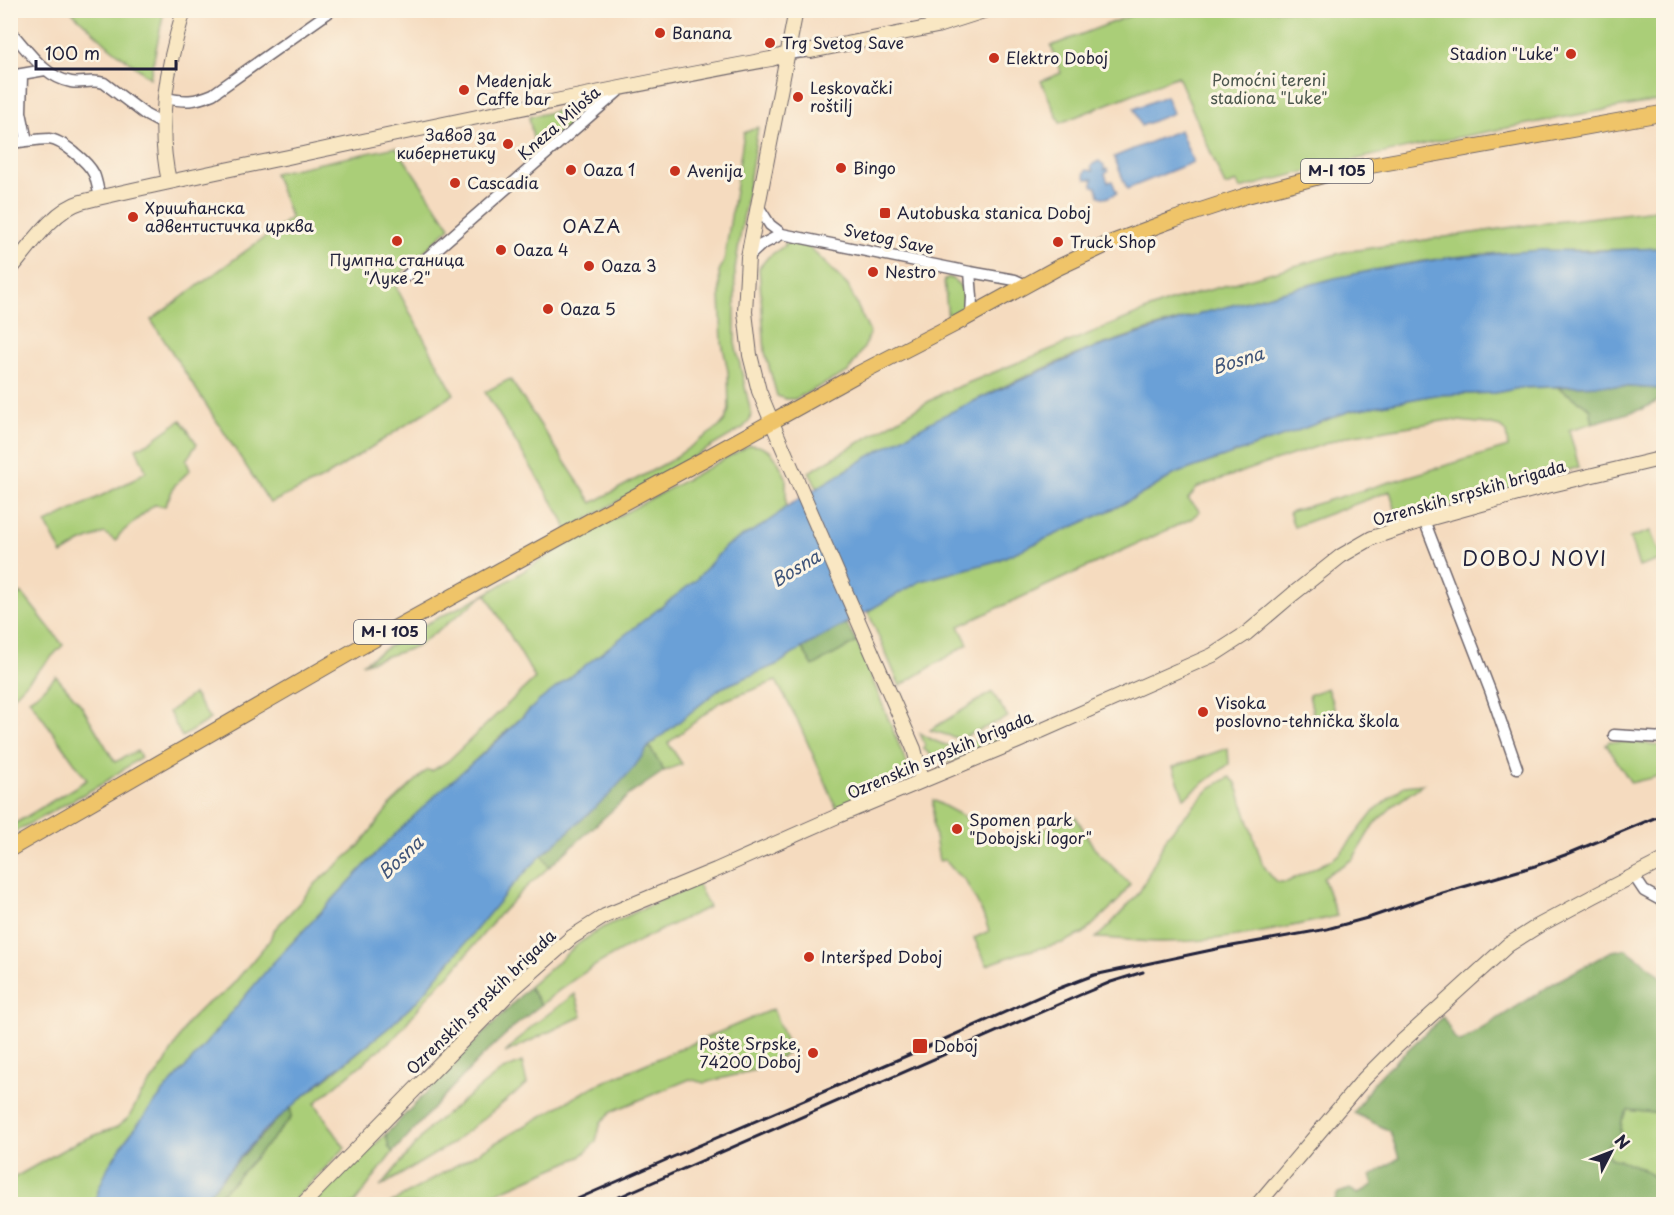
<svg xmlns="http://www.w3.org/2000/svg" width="1674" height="1215" viewBox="0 0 1674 1215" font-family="'Playpen Sans',sans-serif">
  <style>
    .green { fill: #aace78; stroke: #66785a; stroke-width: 1.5 }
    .forest { fill: #87b168; stroke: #546a52; stroke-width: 1.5 }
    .water { fill: #6ba0d7; stroke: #466189; stroke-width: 1.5 }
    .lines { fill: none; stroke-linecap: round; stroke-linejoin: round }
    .street-casing { stroke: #6c6369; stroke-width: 13 }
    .secondary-casing { stroke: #6c6369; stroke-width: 16 }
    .primary-casing { stroke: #6c6369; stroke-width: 17 }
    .street { stroke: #fff; stroke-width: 10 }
    .secondary { stroke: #f9e7c3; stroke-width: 14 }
    .primary { stroke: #efc469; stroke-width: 15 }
    .rail { stroke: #22223b; stroke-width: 3 }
    .poi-dot { fill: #c8321e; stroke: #fcf5e5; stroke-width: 2 }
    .labels { text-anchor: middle; stroke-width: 6; stroke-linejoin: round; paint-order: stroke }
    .shield { fill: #fcf5e5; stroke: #63616e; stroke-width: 1.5 }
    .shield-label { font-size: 15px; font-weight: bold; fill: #22223b }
    .poi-label { font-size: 16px; fill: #22223b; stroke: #fcf5e5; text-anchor: start }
    .park-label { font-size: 16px; fill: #4b564d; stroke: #fcf5e5 }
    .street-label { font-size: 16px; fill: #22223b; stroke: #fcf5e5 }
    .neighbourhood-label { font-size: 18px; letter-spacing: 1.5px; fill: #22223b; stroke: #fcf5e5 }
    .water-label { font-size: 18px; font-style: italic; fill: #3f5479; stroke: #fcf5e5 }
    .quarter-label { font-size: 20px; letter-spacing: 1.5px; fill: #22223b; stroke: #fcf5e5 }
  </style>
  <rect width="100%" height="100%" fill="#fcf5e5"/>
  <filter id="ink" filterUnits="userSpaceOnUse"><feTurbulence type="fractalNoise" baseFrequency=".0167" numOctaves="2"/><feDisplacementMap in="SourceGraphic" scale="12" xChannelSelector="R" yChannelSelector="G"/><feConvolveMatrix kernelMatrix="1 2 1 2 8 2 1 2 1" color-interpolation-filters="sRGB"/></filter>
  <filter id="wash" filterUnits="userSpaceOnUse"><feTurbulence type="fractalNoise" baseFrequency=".008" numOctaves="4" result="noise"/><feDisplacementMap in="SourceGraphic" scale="24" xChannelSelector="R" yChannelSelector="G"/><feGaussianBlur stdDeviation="1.35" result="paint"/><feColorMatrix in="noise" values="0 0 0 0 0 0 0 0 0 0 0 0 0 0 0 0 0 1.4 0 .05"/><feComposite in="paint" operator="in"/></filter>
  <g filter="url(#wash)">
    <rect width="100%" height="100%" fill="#f5dbbf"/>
    <path class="green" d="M 1162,10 L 1663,11 L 1663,100 C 1522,124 1379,150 1240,189 L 1237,182 L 1225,186 L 1178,76 L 1060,123 L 1041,81 L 1061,73 L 1051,46 L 1142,11 L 1154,11 L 1155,13 Z
      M 71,11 L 164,11 L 150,78 L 110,47 Z
      M 597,102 L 536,154 L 529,117 Z
      M 758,127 L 735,269 L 735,343 L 751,413 L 750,420 L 743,428 L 567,531 L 563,519 L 485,392 L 510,379 L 592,503 L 668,462 L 719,427 L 725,420 L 729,410 L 728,371 L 722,343 L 719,271 L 724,262 L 744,133 Z
      M 396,147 L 450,227 L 393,281 L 454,394 L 322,479 L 270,503 L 151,320 L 291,218 L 274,173 Z
      M 1663,209 L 1663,248 C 1591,251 1519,249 1446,258 C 1389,265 1334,278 1278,293 C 1230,305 1182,319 1134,334 C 1119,340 1103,344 1087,350 C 993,388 904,435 817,488 L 809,472 L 943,393 L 1167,302 L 1344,252 L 1513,227 Z
      M 785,243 L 807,245 L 848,286 L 870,333 L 864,348 L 848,372 L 795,399 L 786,399 L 777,396 L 765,352 L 759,268 L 768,257 L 784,246 Z
      M 949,277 C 960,283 973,298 961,310 C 958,313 952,316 948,318 L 944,280 Z
      M 1557,387 L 1590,408 L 1593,423 L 1569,430 L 1579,467 L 1399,522 L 1390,491 L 1294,527 L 1289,512 L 1508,447 L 1506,432 L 1500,427 L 1488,424 L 1449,420 L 1348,436 L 1198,487 L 1188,499 L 1200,511 L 1191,519 L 959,626 L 968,644 L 900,686 L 868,612 L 888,598 L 921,581 L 996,561 L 1115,508 L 1148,491 L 1175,474 L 1281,437 L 1350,411 L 1435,395 L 1495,393 L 1520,388 Z
      M 181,420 L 197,444 L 186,460 L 190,470 L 175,485 L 165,506 L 154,505 L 120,534 L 116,541 L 104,533 L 80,543 L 62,554 L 46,523 L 133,480 L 146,471 L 136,448 L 147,444 Z
      M 750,445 L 759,446 L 770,451 L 777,460 L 786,477 L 786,507 L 777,515 L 760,527 L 743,536 L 725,547 L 696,580 L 539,701 L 385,844 L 272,964 L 191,1061 L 164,1091 L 125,1141 L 99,1188 L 95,1204 L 11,1204 L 10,1180 L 77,1142 L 117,1127 L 129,1117 L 141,1095 L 164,1065 L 188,1022 L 206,1004 L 223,994 L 233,984 L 270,940 L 273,931 L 301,901 L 314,885 L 359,846 L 392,803 L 427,770 L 432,771 L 448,761 L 535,678 L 486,594 L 416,647 L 362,664 L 414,630 L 486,594 L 571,542 Z
      M 1650,531 L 1662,559 L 1639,567 L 1630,538 Z
      M 22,593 L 63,645 L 11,699 L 11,599 Z
      M 857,642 L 908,767 L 904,776 L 898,782 L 837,809 L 797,719 L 776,681 L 720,702 L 668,743 L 682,764 L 664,771 L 649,746 L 721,688 L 778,664 L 802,648 L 813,665 Z
      M 56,676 L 81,705 L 115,762 L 137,751 L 141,757 L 102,784 L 11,834 L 11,826 L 87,780 L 29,699 L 40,692 Z
      M 1327,688 L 1337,716 L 1315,722 L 1309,695 Z
      M 992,692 L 1008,717 L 960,739 L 930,730 Z
      M 193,694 L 210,719 L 182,737 L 169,712 Z
      M 999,730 L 1006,733 L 1007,734 L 1004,738 L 949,762 C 937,761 931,756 923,748 L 925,745 L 920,733 C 942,746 952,750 978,740 C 985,737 992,733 999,730 Z
      M 1609,741 L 1663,745 L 1663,775 L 1631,783 L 1606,744 Z
      M 1228,748 L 1229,764 L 1184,798 L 1173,767 Z
      M 1230,777 L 1236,783 L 1262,863 L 1270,875 L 1278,882 L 1287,882 L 1329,861 L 1341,853 L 1375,810 L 1404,786 L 1423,784 L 1393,806 L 1373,825 L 1353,859 L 1323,877 L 1337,916 C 1277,930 1217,943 1155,942 C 1135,941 1116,938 1096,938 L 1108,927 L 1139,893 L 1168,835 L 1210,788 Z
      M 933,800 L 965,817 L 980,835 L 1009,842 L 1076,817 L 1094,848 L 1130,884 L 1118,901 L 1084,933 L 1062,943 L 1020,953 L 987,965 L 974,938 L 989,931 L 982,912 L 965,880 L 956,873 L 945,860 L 939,861 L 933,825 Z
      M 542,855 L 549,867 L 523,890 L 498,916 L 453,971 L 433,990 L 396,1036 L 315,1103 L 345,1148 L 290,1204 L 215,1204 L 219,1196 L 236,1179 L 291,1118 L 291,1107 L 387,1029 L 418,1000 L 511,887 Z
      M 697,883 L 709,907 C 648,936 592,961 541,1005 L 529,987 L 579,943 L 602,928 Z
      M 575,994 L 582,1016 L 505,1053 L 531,1027 Z
      M 773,1009 L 790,1052 L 759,1069 L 704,1083 L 690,1079 L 613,1111 L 601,1122 L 596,1141 L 588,1150 L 580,1157 L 471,1204 L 389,1204 L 594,1086 Z
      M 522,1062 L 527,1084 L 450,1145 L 380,1187 L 431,1126 L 501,1071 Z
      M 1628,1110 L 1654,1113 L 1663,1117 L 1663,1184 L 1643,1169 L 1610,1158 L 1605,1150 L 1610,1142 L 1620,1138 L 1622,1120 Z
      M 386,1134 L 389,1148 L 393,1152 L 354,1204 L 312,1204 Z"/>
    <path class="forest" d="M 1599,385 L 1663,389 L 1663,399 L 1642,409 L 1593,423 L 1590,408 L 1557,387 Z
      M 846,623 L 857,642 L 813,666 L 802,648 Z
      M 649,746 L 664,771 L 629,795 L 549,867 L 542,855 C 581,820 619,789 649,746 Z
      M 1626,949 L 1653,969 L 1663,979 L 1663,1117 L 1654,1113 L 1628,1110 L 1622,1120 L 1620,1139 L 1610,1142 L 1605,1150 L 1610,1158 C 1633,1162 1645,1170 1663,1184 L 1663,1204 L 1333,1204 L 1338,1193 L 1350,1189 L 1358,1194 L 1373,1185 L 1371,1176 L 1399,1158 L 1390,1131 L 1354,1113 L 1372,1085 L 1386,1070 L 1443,1017 L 1455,1039 L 1461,1042 L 1554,983 L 1612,951 Z
      M 529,987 L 541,1005 C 485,1047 440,1102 393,1152 L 389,1148 L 386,1134 Z
      M 291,1107 L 291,1118 L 236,1179 L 219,1196 L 215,1204 L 200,1204 C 229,1170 258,1137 291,1107 Z"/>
    <path class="water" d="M 1166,96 L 1173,113 L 1141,126 L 1134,109 Z
      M 1180,130 L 1193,162 L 1127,189 L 1114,157 Z
      M 1099,161 L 1104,165 L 1104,170 L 1107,169 L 1108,172 L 1105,174 L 1108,182 L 1112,181 L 1117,193 L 1106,198 L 1099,196 L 1097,187 L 1093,186 L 1092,184 L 1093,179 L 1086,179 L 1084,173 L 1086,170 L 1093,171 L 1091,167 L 1093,164 Z
      M 1663,248 L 1663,389 L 1599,385 L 1520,388 L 1495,393 L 1435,395 L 1350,411 L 1281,437 L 1175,474 L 1148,491 L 1115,508 L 996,561 L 921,581 L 802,648 L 778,664 L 721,688 L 649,746 L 635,766 L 609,795 L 542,855 L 511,887 L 418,1000 L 387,1029 L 320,1082 L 265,1130 L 238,1159 L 200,1204 L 95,1204 L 99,1188 L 108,1167 L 125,1141 L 164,1091 L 191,1061 L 272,964 L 385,844 L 441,790 L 492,746 L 539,701 L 696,580 L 725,547 L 743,536 L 760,527 L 777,515 L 786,507 L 866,458 L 938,418 L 996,391 L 1089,350 L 1203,313 L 1335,278 L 1390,267 L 1447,258 L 1541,250 L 1588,251 Z"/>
  </g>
  <g filter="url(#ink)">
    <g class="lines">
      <g class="street-casing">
        <path id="street" d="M 10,31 C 28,50 44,77 71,82 C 82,84 92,79 104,83 L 146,115 L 163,124
          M 787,54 L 811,51
          M 22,75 L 21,112 L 27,141
          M 10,76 L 45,70
          M 165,98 C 185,102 194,102 213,94 L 332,10
          M 10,143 C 23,142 37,139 49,139 C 62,140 88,162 94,174 C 97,181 98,190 100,197
          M 758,206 L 770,225 L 782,234 L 970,272 L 1015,280 L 1026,285
          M 748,257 L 761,245 L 782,234
          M 970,272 L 972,297 L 971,315
          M 405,277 L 622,88
          M 1424,520 L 1491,693 L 1517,768
          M 1614,735 L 1664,738
          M 1634,876 L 1644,891 L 1664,902"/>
      </g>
      <g class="secondary-casing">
        <path id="secondary" d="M 796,10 L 748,257 L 745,312 L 750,355 L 759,391 L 779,439 L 914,749 L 922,780
          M 811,51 L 937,26 L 987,10
          M 169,181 C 156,124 167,66 184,10
          M 10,270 C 29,248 53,210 81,202 C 156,184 231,169 307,153 C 461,120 615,88 771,59 L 787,54
          M 303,1204 L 514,988 L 572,937 L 605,916 L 716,870 L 840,815 L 1018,741 L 1213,655 L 1247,633 L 1293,594 L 1341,556 L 1372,538 L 1424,520 L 1543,487 L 1664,458
          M 1258,1204 L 1364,1079 L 1396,1047 L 1508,945 L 1538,926 L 1594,896 L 1664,860"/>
      </g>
      <g class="primary-casing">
        <path id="primary" d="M 10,849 L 355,650 L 597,517 L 708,457 L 856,375 L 955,324 L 1057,268 L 1108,244 L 1175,219 L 1245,196 L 1340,171 L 1664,113"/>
      </g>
      <use href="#street" class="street"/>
      <use href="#secondary" class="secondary"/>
      <use href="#primary" class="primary"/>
      <path class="rail" d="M 566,1204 L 700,1145 L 927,1047 L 1052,991 L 1094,975 L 1221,948 L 1327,929 L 1371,917 L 1429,897 L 1535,866 L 1565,855 L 1664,814
        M 603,1204 L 1080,995 L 1111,982 L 1143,972"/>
    </g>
  </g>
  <g class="poi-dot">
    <circle cx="660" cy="33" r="6"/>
    <circle cx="770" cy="43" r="6"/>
    <circle cx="1571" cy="54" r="6"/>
    <circle cx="994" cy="58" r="6"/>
    <circle cx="464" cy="90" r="6"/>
    <circle cx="798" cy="97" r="6"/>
    <circle cx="508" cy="144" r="6"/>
    <circle cx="841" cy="168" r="6"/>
    <circle cx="571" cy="170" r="6"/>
    <circle cx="675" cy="171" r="6"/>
    <circle cx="455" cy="183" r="6"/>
    <rect x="879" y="207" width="12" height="12" rx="3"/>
    <circle cx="133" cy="217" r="6"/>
    <circle cx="397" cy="241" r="6"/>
    <circle cx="1058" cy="242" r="6"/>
    <circle cx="501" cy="250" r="6"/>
    <circle cx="589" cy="266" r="6"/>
    <circle cx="873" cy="272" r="6"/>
    <circle cx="548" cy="309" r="6"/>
    <circle cx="1203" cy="712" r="6"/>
    <circle cx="957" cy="829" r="6"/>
    <circle cx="809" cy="957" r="6"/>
    <rect x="912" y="1038" width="16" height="16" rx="3"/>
    <circle cx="813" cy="1053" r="6"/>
  </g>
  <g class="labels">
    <g class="shield">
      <rect x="1301" y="159" width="72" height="24" rx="4.5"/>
      <rect x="354" y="620" width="72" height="24" rx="4.5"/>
    </g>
    <g class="shield-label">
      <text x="1337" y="176">M-I 105</text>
      <text x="390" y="637">M-I 105</text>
    </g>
    <g class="poi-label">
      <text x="672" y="39">Banana</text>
      <text x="782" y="49">Trg Svetog Save</text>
      <text x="1559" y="60" text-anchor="end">Stadion "Luke"</text>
      <text x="1006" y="64">Elektro Doboj</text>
      <text x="476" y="87">Medenjak<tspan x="476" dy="18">Caffe bar</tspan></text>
      <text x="810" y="94">Leskovački<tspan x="810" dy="18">roštilj</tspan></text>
      <text x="496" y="141" text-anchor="end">Завод за<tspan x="496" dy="18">кибернетику</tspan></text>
      <text x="853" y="174">Bingo</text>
      <text x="583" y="176">Oaza 1</text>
      <text x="687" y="177">Avenija</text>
      <text x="467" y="189">Cascadia</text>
      <text x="145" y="214">Хришћанска<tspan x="145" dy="18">адвентистичка црква</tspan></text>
      <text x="897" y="219">Autobuska stanica Doboj</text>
      <text x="1070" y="248">Truck Shop</text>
      <text x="513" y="256">Oaza 4</text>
      <text x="397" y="266" text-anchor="middle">Пумпна станица<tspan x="397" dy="18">"Луке 2"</tspan></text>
      <text x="601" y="272">Oaza 3</text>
      <text x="885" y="278">Nestro</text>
      <text x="560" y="315">Oaza 5</text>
      <text x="1215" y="709">Visoka<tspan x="1215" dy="18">poslovno-tehnička škola</tspan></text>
      <text x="969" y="826">Spomen park<tspan x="969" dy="18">"Dobojski logor"</tspan></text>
      <text x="821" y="963">Interšped Doboj</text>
      <text x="801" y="1050" text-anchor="end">Pošte Srpske,<tspan x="801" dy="18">74200 Doboj</tspan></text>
      <text x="934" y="1052">Doboj</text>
    </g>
    <g class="park-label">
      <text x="1269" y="86">Pomoćni tereni<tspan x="1269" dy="18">stadiona "Luke"</tspan></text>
    </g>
    <g class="street-label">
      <text transform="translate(559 123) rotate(-41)" y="6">Kneza Miloša</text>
      <text transform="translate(889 239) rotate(12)" y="6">Svetog Save</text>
      <text transform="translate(1469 493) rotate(-16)" y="6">Ozrenskih srpskih brigada</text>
      <text transform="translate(940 755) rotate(-23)" y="6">Ozrenskih srpskih brigada</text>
      <text transform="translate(481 1002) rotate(-44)" y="6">Ozrenskih srpskih brigada</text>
    </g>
    <g class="neighbourhood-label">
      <text x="592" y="233">OAZA</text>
    </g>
    <g class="water-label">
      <text transform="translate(1238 361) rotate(-17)" y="6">Bosna</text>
      <text transform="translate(796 569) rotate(-31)" y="6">Bosna</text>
      <text transform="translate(401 858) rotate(-43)" y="6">Bosna</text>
    </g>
    <g class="quarter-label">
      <text x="1535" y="566">DOBOJ NOVI</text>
    </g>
  </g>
  <rect width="1674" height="1215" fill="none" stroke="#fcf5e5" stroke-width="36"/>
  <g transform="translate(1611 1152) rotate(48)" stroke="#fcf5e5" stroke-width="4.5" paint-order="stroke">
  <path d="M0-4.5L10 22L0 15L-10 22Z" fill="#22223b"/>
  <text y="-9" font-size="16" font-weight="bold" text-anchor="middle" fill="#22223b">N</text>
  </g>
  <path d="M36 60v9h140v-9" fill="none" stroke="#22223b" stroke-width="3"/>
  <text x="45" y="60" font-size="18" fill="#22223b" stroke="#fcf5e5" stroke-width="4.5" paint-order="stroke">100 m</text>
</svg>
